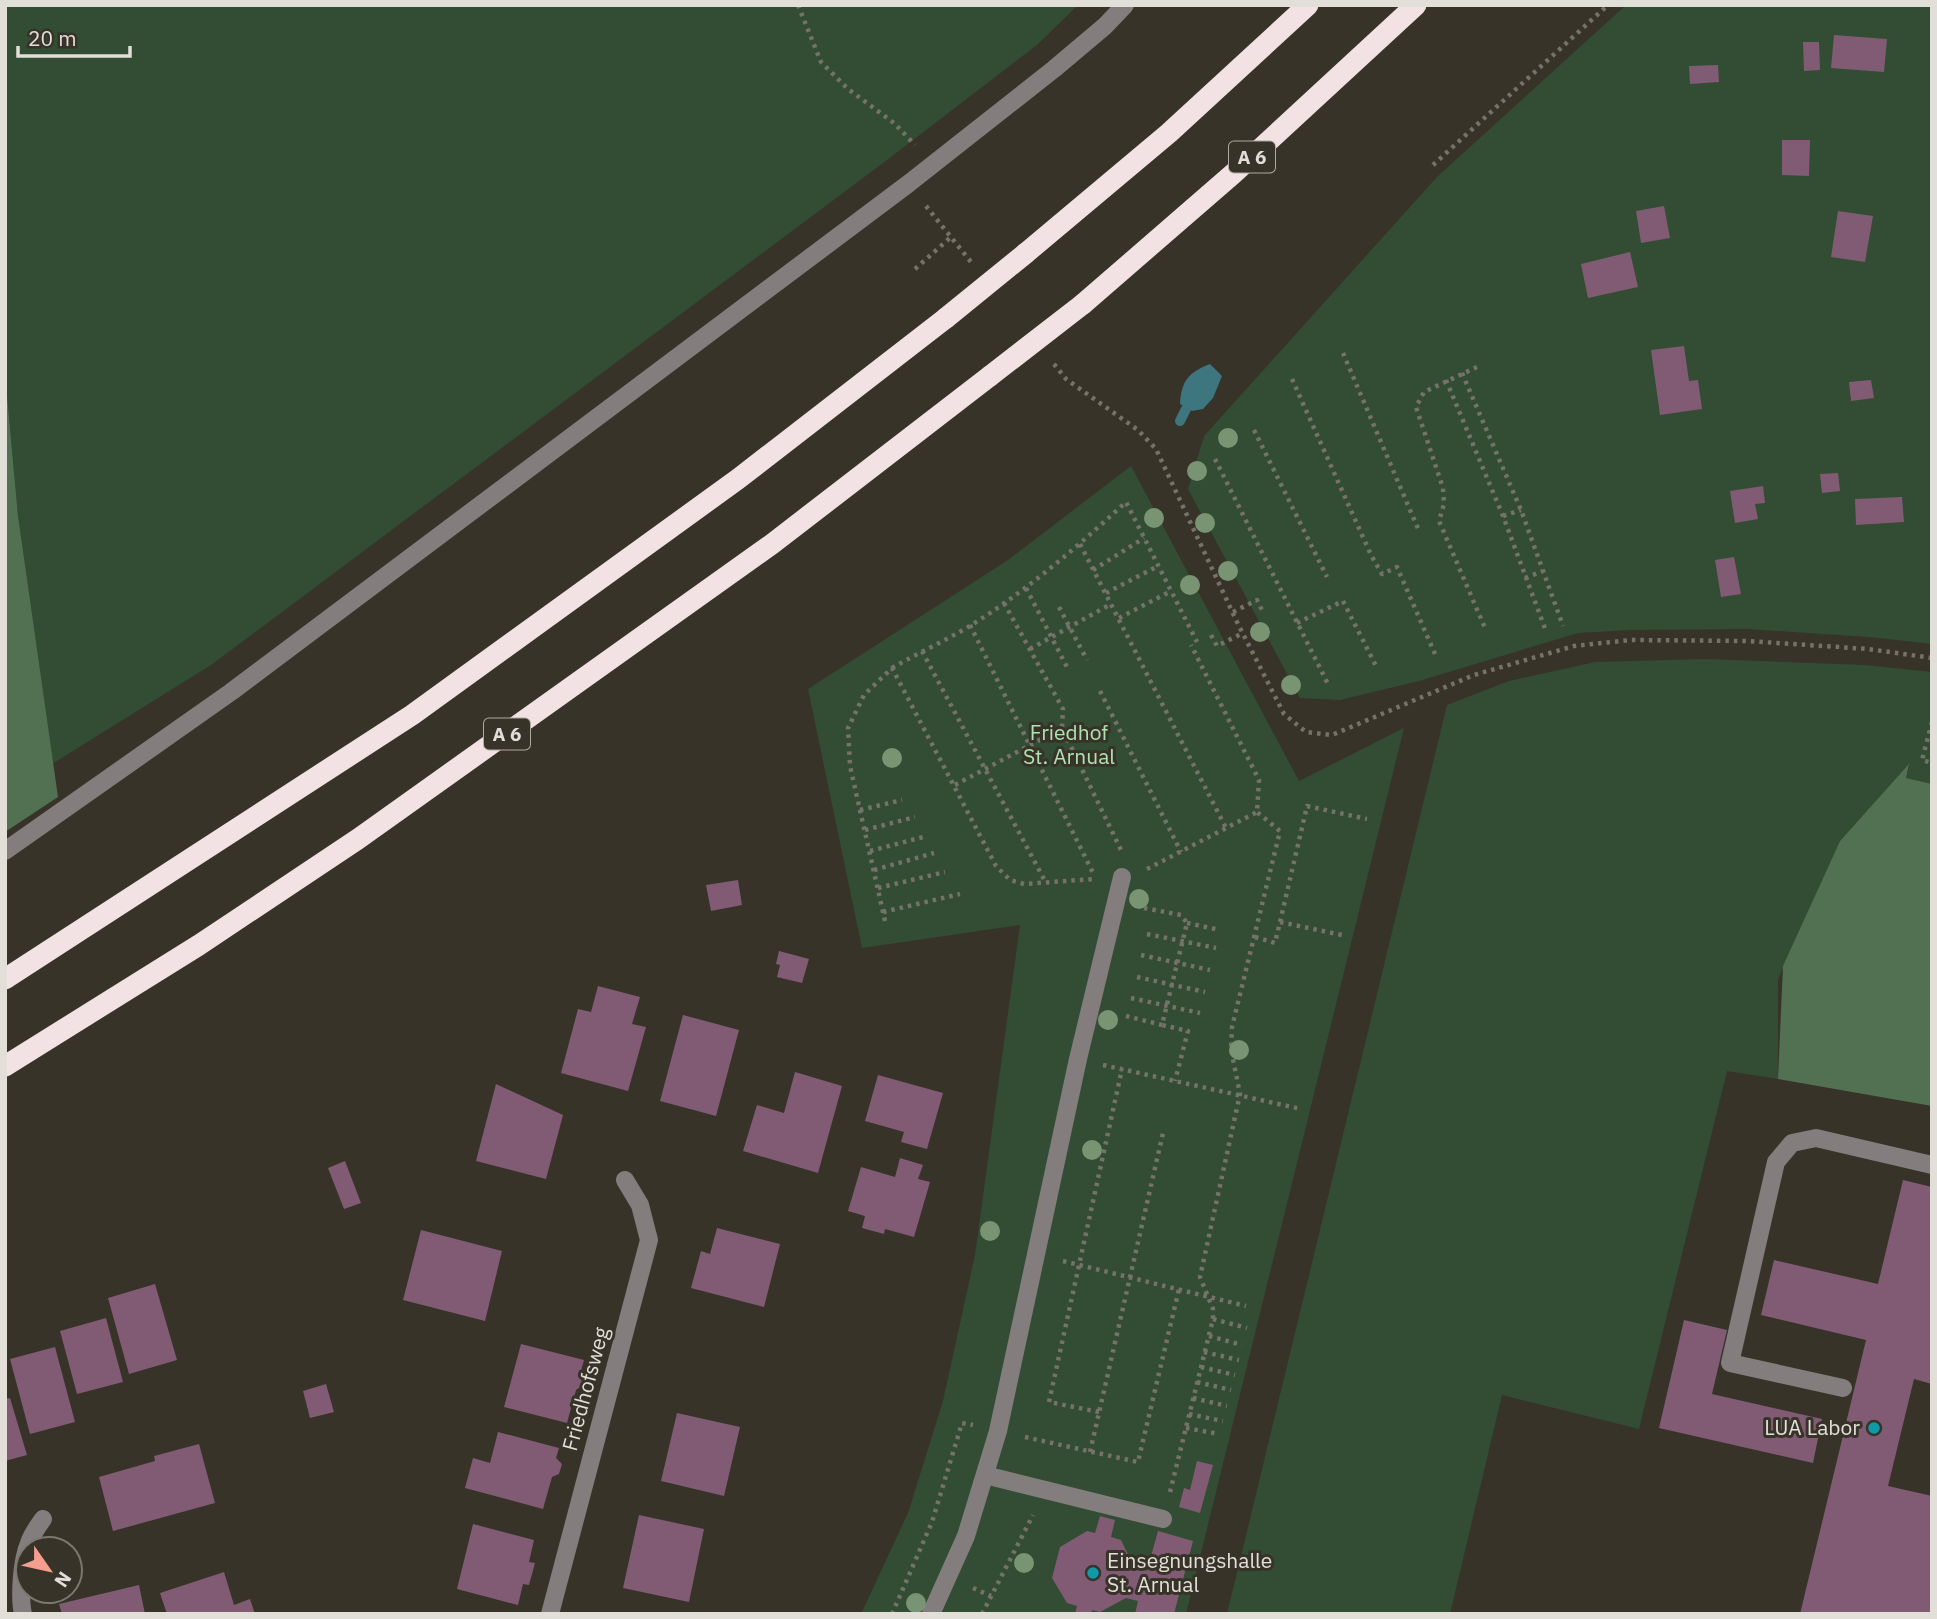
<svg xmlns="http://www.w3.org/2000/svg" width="1937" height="1619" viewBox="0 0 1937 1619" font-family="'IBM Plex Sans',sans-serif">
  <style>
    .green { fill: #324d33 }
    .forest { fill: #517152 }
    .water { fill: #3d767e }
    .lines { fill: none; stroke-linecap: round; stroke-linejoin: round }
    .stream { stroke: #3d767e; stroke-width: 10 }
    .building { fill: #815b74 }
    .path { stroke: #757269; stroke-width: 4.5; stroke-dasharray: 3.5 5; stroke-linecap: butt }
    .minor { stroke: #837d7d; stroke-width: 18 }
    .highway { stroke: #f3e2e3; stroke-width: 21 }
    .highway-bridge { stroke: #f3e2e3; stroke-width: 21 }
    .tree { fill: #789473 }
    .culture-dot { fill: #0f9aa8; stroke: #373329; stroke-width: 2.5 }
    .labels { text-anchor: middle; stroke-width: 6; stroke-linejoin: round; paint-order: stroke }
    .shield { fill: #373329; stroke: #aeaba4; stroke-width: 2 }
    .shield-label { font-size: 19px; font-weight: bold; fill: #e1dfd8 }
    .park-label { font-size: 21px; fill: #ade3af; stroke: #373329 }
    .street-label { font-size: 21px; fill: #e1dfd8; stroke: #373329 }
    .poi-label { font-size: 21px; fill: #e1dfd8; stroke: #373329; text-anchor: end }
  </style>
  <rect width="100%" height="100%" fill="#373329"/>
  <path class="green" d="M 5,5 L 1078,5 L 1037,45 L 887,160 L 211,665 L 52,764 L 18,516 L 5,373 Z
    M 1626,5 L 1932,5 L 1932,644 L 1869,637 L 1747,629 L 1631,630 L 1578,633 L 1419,681 L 1340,700 L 1300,698 L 1188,489 L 1204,436 L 1437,177 Z
    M 1131,466 L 1299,781 L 1404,728 L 1186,1614 L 861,1614 L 908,1513 L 943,1401 L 975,1255 L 1020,925 L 862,948 L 808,689 L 1008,560 Z
    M 1705,659 L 1865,665 L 1932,672 L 1932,784 L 1906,778 L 1909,766 L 1840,841 L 1778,979 L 1778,1079 L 1727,1071 L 1639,1429 L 1502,1395 L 1450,1614 L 1227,1614 L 1447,705 L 1509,681 L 1595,662 Z"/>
  <path class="forest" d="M 5,373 L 18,516 L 58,797 L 5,832 Z
    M 1909,764 L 1906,778 L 1932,784 L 1932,1106 L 1778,1079 L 1783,966 L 1840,841 Z"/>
  <path class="water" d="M 1210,364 L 1222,376 L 1213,398 L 1203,409 L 1192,411 L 1180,404 C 1181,381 1189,372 1210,364 Z"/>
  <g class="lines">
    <path class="stream" d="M 1180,421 L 1186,409"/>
  </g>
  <path class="building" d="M 1834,35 L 1887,39 L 1884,72 L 1831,68 Z
    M 1803,42 L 1819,42 L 1820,70 L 1804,71 Z
    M 1718,65 L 1719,82 L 1690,84 L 1689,66 Z
    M 1782,140 L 1810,140 L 1809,176 L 1782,175 Z
    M 1664,206 L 1670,238 L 1641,243 L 1636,211 Z
    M 1838,211 L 1873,216 L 1865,262 L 1831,257 Z
    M 1630,252 L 1638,287 L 1588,298 L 1581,264 Z
    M 1684,346 L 1689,381 L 1698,380 L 1702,409 L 1660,415 L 1651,350 Z
    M 1871,380 L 1874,398 L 1851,401 L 1849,382 Z
    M 1838,473 L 1840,491 L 1822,493 L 1820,474 Z
    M 1763,486 L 1765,503 L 1755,504 L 1758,519 L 1735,523 L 1730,491 Z
    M 1902,497 L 1904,522 L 1856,525 L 1855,499 Z
    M 1734,557 L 1741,594 L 1721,597 L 1715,560 Z
    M 738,880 L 742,905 L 711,911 L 706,885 Z
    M 779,951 L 809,959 L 802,983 L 777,977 L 780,965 L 776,964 Z
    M 598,986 L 640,997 L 632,1024 L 646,1027 L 628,1091 L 561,1073 L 578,1009 L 591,1012 Z
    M 683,1015 L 739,1030 L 716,1116 L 660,1101 Z
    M 795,1072 L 842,1086 L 818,1173 L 743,1151 L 757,1105 L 784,1113 Z
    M 878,1075 L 943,1093 L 927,1149 L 901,1142 L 904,1132 L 865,1121 Z
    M 496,1084 L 563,1115 L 546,1179 L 476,1161 Z
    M 900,1158 L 923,1165 L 918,1179 L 930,1182 L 914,1237 L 885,1229 L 884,1234 L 862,1228 L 865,1216 L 848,1211 L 861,1167 L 895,1177 Z
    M 345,1161 L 361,1203 L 344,1209 L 328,1168 Z
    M 1903,1180 L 1932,1187 L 1932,1384 L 1914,1379 L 1888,1486 L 1932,1496 L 1932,1614 L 1800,1614 L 1866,1340 L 1761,1315 L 1774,1260 L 1878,1284 Z
    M 717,1228 L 780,1244 L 764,1307 L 691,1288 L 701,1251 L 710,1254 Z
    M 421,1230 L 502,1251 L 485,1321 L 403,1300 Z
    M 155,1284 L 177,1360 L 129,1374 L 108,1298 Z
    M 106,1318 L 123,1382 L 77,1394 L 60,1331 Z
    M 1684,1320 L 1727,1330 L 1712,1394 L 1822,1419 L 1813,1463 L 1659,1428 Z
    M 521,1344 L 584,1360 L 581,1371 L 587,1382 L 576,1390 L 567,1423 L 504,1407 Z
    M 55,1347 L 75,1422 L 30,1434 L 10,1359 Z
    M 326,1384 L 334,1412 L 310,1418 L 303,1391 Z
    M 10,1398 L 27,1455 L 5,1461 L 5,1399 Z
    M 677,1413 L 740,1427 L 724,1496 L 661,1481 Z
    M 498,1432 L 559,1448 L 556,1458 L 562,1464 L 559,1474 L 552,1477 L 543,1509 L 465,1488 L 473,1458 L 490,1463 Z
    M 199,1444 L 215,1503 L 113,1531 L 99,1477 L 155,1461 L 154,1456 Z
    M 1197,1461 L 1213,1465 L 1200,1513 L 1179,1507 L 1184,1488 L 1190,1490 Z
    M 639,1515 L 704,1529 L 689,1602 L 623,1588 Z
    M 1100,1516 L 1115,1520 L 1111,1537 L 1121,1540 L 1134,1567 L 1147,1571 L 1158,1531 L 1193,1541 L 1174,1614 L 1135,1614 L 1138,1601 L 1126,1598 L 1100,1612 L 1092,1610 L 1091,1614 L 1075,1614 L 1077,1606 L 1067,1603 L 1052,1578 L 1060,1547 L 1087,1531 L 1095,1533 Z
    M 473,1524 L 534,1540 L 529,1562 L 535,1563 L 529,1585 L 523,1584 L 518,1605 L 457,1589 Z
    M 224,1572 L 234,1605 L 250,1599 L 255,1614 L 167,1614 L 160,1593 Z
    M 139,1585 L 145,1614 L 62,1614 L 59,1604 Z"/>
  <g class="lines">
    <path class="path" d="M 798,5 L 821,62 L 848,89 L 894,123 L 915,145
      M 1433,165 L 1608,5
      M 926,206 L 971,262
      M 915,269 L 951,237
      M 1343,353 L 1419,531
      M 1054,364 L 1066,379 L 1138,430 L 1156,449 L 1237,622 L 1284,714 L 1306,732 L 1332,735 L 1474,675 L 1574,646 L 1631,640 L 1747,641 L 1868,649 L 1932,658
      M 1477,367 L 1424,392 L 1416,407 L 1443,488 L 1444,504 L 1439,521 L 1485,628
      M 1462,373 L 1521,510 L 1563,626
      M 1292,379 L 1371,555 L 1382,574 L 1397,567 L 1435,654
      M 1446,380 L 1503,516 L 1546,631
      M 1254,430 L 1327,577
      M 1215,459 L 1329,686
      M 1503,516 L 1521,510
      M 1080,544 L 1226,828
      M 1093,570 L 1144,538
      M 1525,578 L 1543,571
      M 1026,588 L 1069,671
      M 1106,593 L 1158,566
      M 1004,603 L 1063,709 L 1062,728 L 1121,850
      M 1059,607 L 1087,660
      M 1233,612 L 1257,600 L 1262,610
      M 1119,618 L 1171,591
      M 1297,623 L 1343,601 L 1377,668
      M 970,625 L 1094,875
      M 1211,635 L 1217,646 L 1243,633
      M 1030,649 L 1111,604
      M 922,651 L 1046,883
      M 892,668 C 918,653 947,640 973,624 C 1029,589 1078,546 1126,502 L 1197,642
      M 1100,691 L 1181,852
      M 1932,722 L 1922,760 L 1932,763
      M 955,785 L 1062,728
      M 860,810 L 902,800
      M 865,830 L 915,817
      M 870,851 L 923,837
      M 1147,869 L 1257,812 L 1259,780 L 1191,645
      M 874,870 L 934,853
      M 878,888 L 945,872
      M 1144,908 L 1181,915 L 1187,923 L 1162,1025 L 1188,1031 L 1175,1081
      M 883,912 L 960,894
      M 885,921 L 850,766 L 848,728 L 864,695 L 892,668 L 996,866 L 1010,880 L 1024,884 L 1094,879
      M 1280,922 L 1307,806 L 1367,819
      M 1187,923 L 1220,930
      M 1147,934 L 1216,948
      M 1255,937 L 1275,943 L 1280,922 L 1342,935
      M 1141,955 L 1210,970
      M 1137,977 L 1205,992
      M 1131,998 L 1200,1013
      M 1126,1016 L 1162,1025
      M 1103,1065 L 1301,1109
      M 1063,1261 L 1246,1306
      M 1213,1319 L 1247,1328
      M 1209,1336 L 1242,1345
      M 1204,1352 L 1239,1360
      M 1201,1367 L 1235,1375
      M 1197,1382 L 1231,1390
      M 1193,1398 L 1227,1406
      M 1099,1412 L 1049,1402 L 1122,1069
      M 1189,1414 L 1223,1421
      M 1186,1428 L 1219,1434
      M 1025,1437 L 1138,1462 L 1179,1289
      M 1090,1452 L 1163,1133
      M 1170,1492 L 1213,1319 L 1213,1309 L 1200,1277 L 1240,1094 L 1231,1049 L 1232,1027 L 1280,831 L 1257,812
      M 973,1588 L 991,1596
      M 892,1614 L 932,1522 L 962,1423 L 973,1425
      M 982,1614 L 1033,1515"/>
    <path class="minor" d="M 5,851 L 231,692 L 908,184 L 1054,69 L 1105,26 L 1125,5
      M 1843,1388 L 1730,1363 L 1776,1162 L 1792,1143 L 1816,1138 L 1932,1165
      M 985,1475 L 1163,1519
      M 23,1614 C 19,1596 22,1559 29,1543 C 32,1534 38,1526 43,1519
      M 550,1614 L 649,1240 L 640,1205 L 625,1180
      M 931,1614 L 966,1536 L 998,1431 L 1078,1059 L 1122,877"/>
    <path class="highway" d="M 1026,253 L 1169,133 L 1308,5
      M 1083,304 L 1234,173 L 1416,5
      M 5,979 L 412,715 L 738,479 L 946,318
      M 5,1066 L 199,945 L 358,839 L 772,544 L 990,376"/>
    <path class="highway-bridge" d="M 946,318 L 1026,253
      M 990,376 L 1083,304"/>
  </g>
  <g class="tree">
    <circle cx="1228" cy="438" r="10"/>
    <circle cx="1197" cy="471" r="10"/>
    <circle cx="1154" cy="518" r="10"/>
    <circle cx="1205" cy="523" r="10"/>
    <circle cx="1228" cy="571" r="10"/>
    <circle cx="1190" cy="585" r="10"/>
    <circle cx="1260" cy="632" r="10"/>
    <circle cx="1291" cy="685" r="10"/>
    <circle cx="892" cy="758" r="10"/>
    <circle cx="1139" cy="899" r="10"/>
    <circle cx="1108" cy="1020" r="10"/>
    <circle cx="1239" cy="1050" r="10"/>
    <circle cx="1092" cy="1150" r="10"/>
    <circle cx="990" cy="1231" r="10"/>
    <circle cx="1024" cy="1563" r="10"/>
    <circle cx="916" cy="1603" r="10"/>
  </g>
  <g class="culture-dot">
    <circle cx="1874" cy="1428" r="7"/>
    <circle cx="1093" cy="1573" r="7"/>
  </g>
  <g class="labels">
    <g class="shield">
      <rect x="1229" y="141.5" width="46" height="31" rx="5"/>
      <rect x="484" y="718.5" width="46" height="31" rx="5"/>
    </g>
    <g class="shield-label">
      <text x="1252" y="164">A 6</text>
      <text x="507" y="741">A 6</text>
    </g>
    <g class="park-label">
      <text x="1069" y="740">Friedhof<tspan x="1069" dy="24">St. Arnual</tspan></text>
    </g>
    <g class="street-label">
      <text transform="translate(586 1389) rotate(-75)" y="7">Friedhofsweg</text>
    </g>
    <g class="poi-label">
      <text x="1860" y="1435">LUA Labor</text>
      <text x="1107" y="1568" text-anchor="start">Einsegnungshalle<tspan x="1107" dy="24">St. Arnual</tspan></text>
    </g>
  </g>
  <rect width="1937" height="1619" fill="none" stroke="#e1dfd8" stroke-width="14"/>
  <g transform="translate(49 1570) rotate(124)"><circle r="33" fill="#373329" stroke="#7b786f" stroke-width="2"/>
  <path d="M0-5L12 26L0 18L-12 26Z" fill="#f59d8f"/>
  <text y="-10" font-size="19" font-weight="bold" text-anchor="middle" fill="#e1dfd8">N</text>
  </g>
  <path d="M18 46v10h112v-10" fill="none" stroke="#e1dfd8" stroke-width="3.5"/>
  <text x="28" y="46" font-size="21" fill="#e1dfd8" stroke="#373329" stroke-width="5" paint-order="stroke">20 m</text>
</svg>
